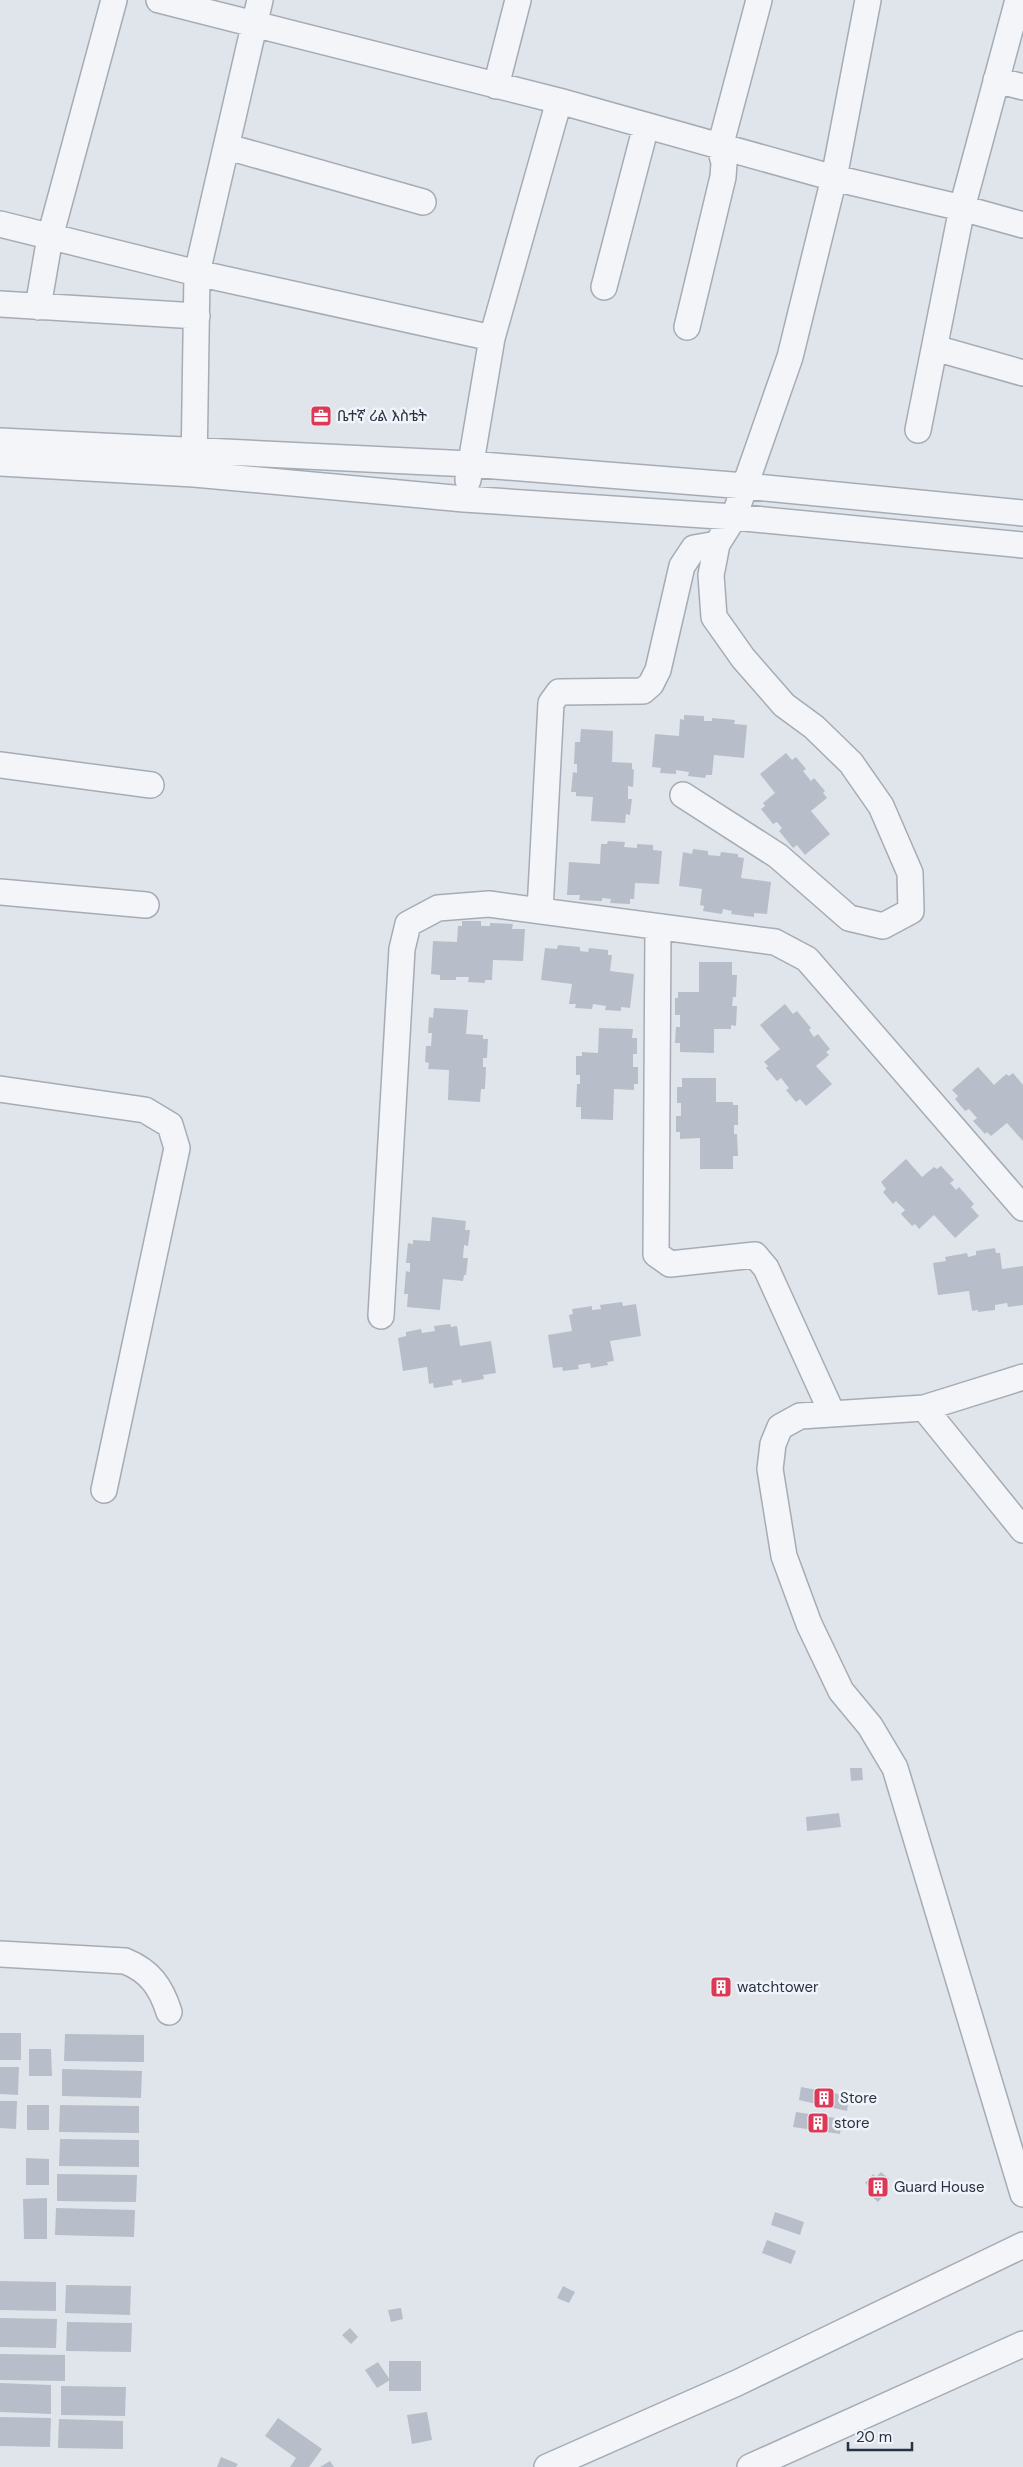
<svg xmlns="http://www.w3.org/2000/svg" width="1023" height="2467" viewBox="0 0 1023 2467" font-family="'DM Sans','Noto Sans Ethiopic',sans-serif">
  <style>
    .building { fill: #b7bec9 }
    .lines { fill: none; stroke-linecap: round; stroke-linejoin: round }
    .minor-casing { stroke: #a5acb6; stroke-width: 28 }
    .minor { stroke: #f3f5f8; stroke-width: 25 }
    .labels { text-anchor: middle; stroke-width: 5; stroke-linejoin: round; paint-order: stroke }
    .poi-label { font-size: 15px; fill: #273244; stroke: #f0f3f8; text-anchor: start }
  </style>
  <rect width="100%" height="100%" fill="#e0e5eb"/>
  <path class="building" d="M 684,715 L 704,716 L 704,721 L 712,721 L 712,718 L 735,720 L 734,724 L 747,725 L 744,758 L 714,755 L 712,775 L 706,775 L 705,778 L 688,776 L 689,772 L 676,770 L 676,774 L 660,773 L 661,768 L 652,767 L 655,734 L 679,736 L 680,719 L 684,720 Z
    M 581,729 L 613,731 L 612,762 L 632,763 L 632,769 L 634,770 L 633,787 L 628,786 L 628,799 L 632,799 L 630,815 L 626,814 L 625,823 L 591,821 L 593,797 L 576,796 L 576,792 L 571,792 L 573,772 L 577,773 L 577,764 L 574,764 L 575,742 L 580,742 Z
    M 786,753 L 792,760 L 796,757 L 806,769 L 803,771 L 811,781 L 814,778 L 825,791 L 823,793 L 827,798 L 811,811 L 830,834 L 805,855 L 797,845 L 793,848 L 779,831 L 782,828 L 777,822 L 773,824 L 761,809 L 765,806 L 763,803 L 775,793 L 760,774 Z
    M 608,841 L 625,842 L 624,847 L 637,848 L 637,844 L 653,845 L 653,850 L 662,851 L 659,884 L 635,883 L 634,899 L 630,899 L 630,904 L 610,903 L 611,899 L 602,898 L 602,901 L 579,900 L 580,895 L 567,895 L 569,862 L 600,864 L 601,844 L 607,844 Z
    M 693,849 L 708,851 L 708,855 L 720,856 L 721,852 L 738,854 L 738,857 L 744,858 L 741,878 L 771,882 L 767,914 L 754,913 L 754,917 L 731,914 L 732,911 L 723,909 L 722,914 L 703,911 L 704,906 L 700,905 L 702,889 L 679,886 L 683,852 L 692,854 Z
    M 462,921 L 481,921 L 481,926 L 490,926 L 490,923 L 513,924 L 512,929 L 525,929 L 523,961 L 493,960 L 492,980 L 485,980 L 485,983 L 468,982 L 469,977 L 456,977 L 456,980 L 440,980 L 440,975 L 431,974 L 433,941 L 457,942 L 458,926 L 462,926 Z
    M 558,945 L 580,947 L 580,951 L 588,952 L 589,948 L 608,950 L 608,955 L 612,955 L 610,971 L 634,974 L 630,1008 L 621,1007 L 621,1011 L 605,1010 L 606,1006 L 593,1004 L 592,1009 L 575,1008 L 576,1004 L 569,1004 L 572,984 L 541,980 L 545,948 L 557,949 Z
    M 699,962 L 732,962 L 732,975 L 737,975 L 736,997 L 733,997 L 732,1006 L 737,1006 L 736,1026 L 731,1025 L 731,1029 L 714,1029 L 714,1053 L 680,1052 L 680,1043 L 675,1043 L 676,1027 L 680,1027 L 680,1015 L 675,1015 L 675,998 L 678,998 L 678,992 L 699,992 Z
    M 785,1004 L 793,1014 L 797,1011 L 811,1028 L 809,1030 L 814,1037 L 818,1034 L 830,1049 L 826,1052 L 829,1055 L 816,1066 L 832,1084 L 806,1106 L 800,1099 L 796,1102 L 786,1090 L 789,1088 L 781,1078 L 777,1081 L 766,1068 L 768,1066 L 764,1062 L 780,1049 L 760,1025 Z
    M 434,1008 L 468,1010 L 466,1034 L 483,1035 L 483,1039 L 488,1039 L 487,1058 L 483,1058 L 483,1067 L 486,1067 L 485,1089 L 481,1089 L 480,1102 L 448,1100 L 449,1070 L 428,1069 L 429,1063 L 425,1062 L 426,1046 L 431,1046 L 432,1033 L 428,1033 L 429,1017 L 433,1018 Z
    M 599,1028 L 633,1029 L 632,1038 L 637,1038 L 637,1054 L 633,1054 L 633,1067 L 638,1067 L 638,1084 L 634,1084 L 634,1090 L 614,1089 L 613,1120 L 581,1119 L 581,1107 L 576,1107 L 577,1084 L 580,1084 L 580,1075 L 576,1075 L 576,1056 L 582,1056 L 582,1052 L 598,1053 Z
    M 978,1067 L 994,1085 L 1006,1074 L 1009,1076 L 1013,1073 L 1023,1085 L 1023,1141 L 1007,1123 L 991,1136 L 987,1132 L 985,1134 L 973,1121 L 977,1118 L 969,1109 L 965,1111 L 955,1099 L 958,1096 L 952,1090 Z
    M 682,1078 L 716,1078 L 716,1102 L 733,1102 L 733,1105 L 738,1105 L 738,1125 L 734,1125 L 734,1134 L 737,1134 L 738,1156 L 733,1156 L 733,1169 L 700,1169 L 700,1138 L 680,1139 L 680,1132 L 676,1132 L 676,1116 L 681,1116 L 681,1103 L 677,1103 L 677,1087 L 682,1087 Z
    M 906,1159 L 922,1177 L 934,1167 L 937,1169 L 941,1166 L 954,1180 L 950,1183 L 956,1190 L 959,1187 L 974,1204 L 971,1207 L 979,1216 L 955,1238 L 934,1215 L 919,1229 L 915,1224 L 912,1226 L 901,1214 L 905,1210 L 896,1201 L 893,1204 L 883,1192 L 886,1189 L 881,1182 Z
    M 432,1217 L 466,1221 L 465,1230 L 470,1230 L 468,1246 L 464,1245 L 463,1258 L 468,1258 L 466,1275 L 464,1275 L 463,1281 L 443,1279 L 440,1310 L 407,1307 L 408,1294 L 404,1294 L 406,1271 L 410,1272 L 410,1263 L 406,1263 L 408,1243 L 413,1244 L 413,1240 L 430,1241 Z
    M 995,1248 L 996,1253 L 1000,1253 L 1002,1269 L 1023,1266 L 1023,1305 L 1008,1307 L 1007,1303 L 995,1305 L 995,1310 L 978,1312 L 978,1310 L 972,1311 L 969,1291 L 938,1295 L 933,1263 L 946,1261 L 945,1257 L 967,1253 L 968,1257 L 976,1255 L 976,1251 Z
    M 622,1302 L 623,1306 L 636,1304 L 641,1336 L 610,1341 L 614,1361 L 607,1362 L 608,1365 L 591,1368 L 590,1363 L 578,1365 L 579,1369 L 563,1371 L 562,1367 L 553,1368 L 548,1335 L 572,1331 L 569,1315 L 573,1314 L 572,1309 L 592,1306 L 592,1310 L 601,1309 L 600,1305 Z
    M 450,1324 L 451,1327 L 457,1326 L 460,1346 L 491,1341 L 496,1373 L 483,1375 L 484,1379 L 462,1383 L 461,1379 L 452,1381 L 453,1385 L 434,1388 L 433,1383 L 429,1384 L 427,1367 L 403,1371 L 398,1338 L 406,1336 L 406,1332 L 421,1329 L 422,1333 L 435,1331 L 434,1326 Z
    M 850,1768 L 862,1768 L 863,1780 L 851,1781 Z
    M 839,1813 L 841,1827 L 807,1831 L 806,1817 Z
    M 715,1979 L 729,1982 L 726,1996 L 713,1993 Z
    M 0,2033 L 21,2033 L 21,2060 L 0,2060 Z
    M 65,2034 L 144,2035 L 144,2062 L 64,2061 Z
    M 29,2049 L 51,2049 L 52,2076 L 29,2076 Z
    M 0,2067 L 19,2067 L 18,2095 L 0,2094 Z
    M 62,2069 L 142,2071 L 141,2098 L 62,2096 Z
    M 801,2087 L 849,2096 L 847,2111 L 799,2100 Z
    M 0,2101 L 17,2101 L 16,2129 L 0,2128 Z
    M 27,2105 L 49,2105 L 49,2130 L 27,2130 Z
    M 60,2105 L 139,2106 L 139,2133 L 59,2132 Z
    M 796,2112 L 842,2119 L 840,2134 L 793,2127 Z
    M 60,2139 L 139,2140 L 139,2167 L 59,2166 Z
    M 26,2158 L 49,2159 L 49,2185 L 26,2185 Z
    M 881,2172 L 889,2179 L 884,2184 L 889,2190 L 878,2202 L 870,2195 L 874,2191 L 865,2183 L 873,2174 L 876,2177 Z
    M 57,2174 L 137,2175 L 136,2202 L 57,2201 Z
    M 47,2198 L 47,2239 L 24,2239 L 23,2199 Z
    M 56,2208 L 135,2210 L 134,2237 L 55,2235 Z
    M 775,2212 L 804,2222 L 800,2235 L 771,2225 Z
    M 767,2240 L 796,2251 L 791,2264 L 762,2253 Z
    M 0,2281 L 56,2282 L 56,2311 L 0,2310 Z
    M 66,2285 L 131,2286 L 130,2315 L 65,2313 Z
    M 563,2286 L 575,2292 L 569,2303 L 557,2298 Z
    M 401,2308 L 403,2319 L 391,2322 L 388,2310 Z
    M 0,2318 L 57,2319 L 56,2348 L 0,2347 Z
    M 67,2322 L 132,2323 L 131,2352 L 66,2351 Z
    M 350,2328 L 358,2337 L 351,2344 L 342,2335 Z
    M 0,2354 L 65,2355 L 65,2381 L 0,2380 Z
    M 389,2361 L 421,2361 L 421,2391 L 389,2391 Z
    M 378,2362 L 390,2380 L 377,2388 L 365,2370 Z
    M 0,2383 L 51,2385 L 51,2414 L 0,2412 Z
    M 61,2386 L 126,2387 L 125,2416 L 61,2415 Z
    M 427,2412 L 432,2440 L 412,2444 L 407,2415 Z
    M 0,2417 L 51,2418 L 50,2447 L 0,2446 Z
    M 278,2418 L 322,2449 L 309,2467 L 290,2467 L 296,2458 L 265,2436 Z
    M 59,2419 L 123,2421 L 123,2449 L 58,2448 Z
    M 221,2457 L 238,2464 L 236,2467 L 217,2467 Z
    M 330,2461 L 334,2467 L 320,2467 Z"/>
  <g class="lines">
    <g class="minor-casing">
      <path id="minor" d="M 159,0 L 559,101 L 492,338 L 468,480
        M 868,0 L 834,178 L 962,208 L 1023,225
        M 996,80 L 1023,87
        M 496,86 L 518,0
        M 559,101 L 834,178 L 790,357 L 734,517 L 717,544 L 711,575 L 714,617 L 743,658 L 784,705 L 814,727 L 851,763 L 881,806 L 910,873 L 911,911 L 883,926 L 849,918 L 778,856 L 683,795
        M 228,147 L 423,202
        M 0,224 L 197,273 L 492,338
        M 604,287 L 646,126
        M 0,304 L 197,316
        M 38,307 L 50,237 L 114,0
        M 687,327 L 723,177 L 724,163 L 720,147 L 759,0
        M 935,348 L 1023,373
        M 918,430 L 962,208 L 1018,0
        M 0,441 L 470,464 L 745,486 L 1023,513
        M 0,463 L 194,474 L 464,499 L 734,517 L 1023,545
        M 194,468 L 197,273 L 260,0
        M 0,765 L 151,785
        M 0,892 L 146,905
        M 540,911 L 551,703 L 559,692 L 643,691 L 651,684 L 658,670 L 682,566 L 694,548 L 717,544
        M 658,927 L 656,1254 L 670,1264 L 755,1255 L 766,1268 L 832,1413
        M 0,1089 L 145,1110 L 170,1125 L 177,1148 L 104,1490
        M 381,1316 L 402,949 L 408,924 L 438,908 L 489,904 L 775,942 L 807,959 L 1023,1208
        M 1023,1377 L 924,1408 L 800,1416 L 780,1427 L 773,1444 L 770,1469 L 784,1556 L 809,1624 L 841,1691 L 870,1726 L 895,1768 L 1023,2194
        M 924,1408 L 1023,1530
        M 0,1954 L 125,1961 C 150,1971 161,1987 169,2012
        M 547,2467 L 737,2383 L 1023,2245
        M 750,2467 L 1023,2344"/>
    </g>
    <use href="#minor" class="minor"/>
  </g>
  <defs>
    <g id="office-square" transform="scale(1.125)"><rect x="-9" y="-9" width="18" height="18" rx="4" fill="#dc3956" stroke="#f0f3f8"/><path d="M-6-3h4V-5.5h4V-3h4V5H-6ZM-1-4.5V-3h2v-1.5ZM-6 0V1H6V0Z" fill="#fff"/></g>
    <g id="building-square" transform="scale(1.125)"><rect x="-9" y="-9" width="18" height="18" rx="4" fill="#dc3956" stroke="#f0f3f8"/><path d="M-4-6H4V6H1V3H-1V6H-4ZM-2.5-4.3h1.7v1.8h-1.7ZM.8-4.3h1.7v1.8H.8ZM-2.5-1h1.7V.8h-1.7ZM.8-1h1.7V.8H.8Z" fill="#fff"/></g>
  </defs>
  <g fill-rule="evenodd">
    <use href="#office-square" x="321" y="416"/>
    <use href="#building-square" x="721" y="1987"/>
    <use href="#building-square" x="824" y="2098"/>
    <use href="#building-square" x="818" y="2123"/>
    <use href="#building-square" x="878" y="2187"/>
  </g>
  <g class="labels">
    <g class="poi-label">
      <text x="337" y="421">ቤተኛ ሪል እስቴት</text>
      <text x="737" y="1992">watchtower</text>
      <text x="840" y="2103">Store</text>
      <text x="834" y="2128">store</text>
      <text x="894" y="2192">Guard House</text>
    </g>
  </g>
  <path d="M848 2442v8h64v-8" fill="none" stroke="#273244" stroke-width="2.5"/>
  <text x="856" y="2442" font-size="15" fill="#273244" stroke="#f0f3f8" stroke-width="4" paint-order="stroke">20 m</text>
</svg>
